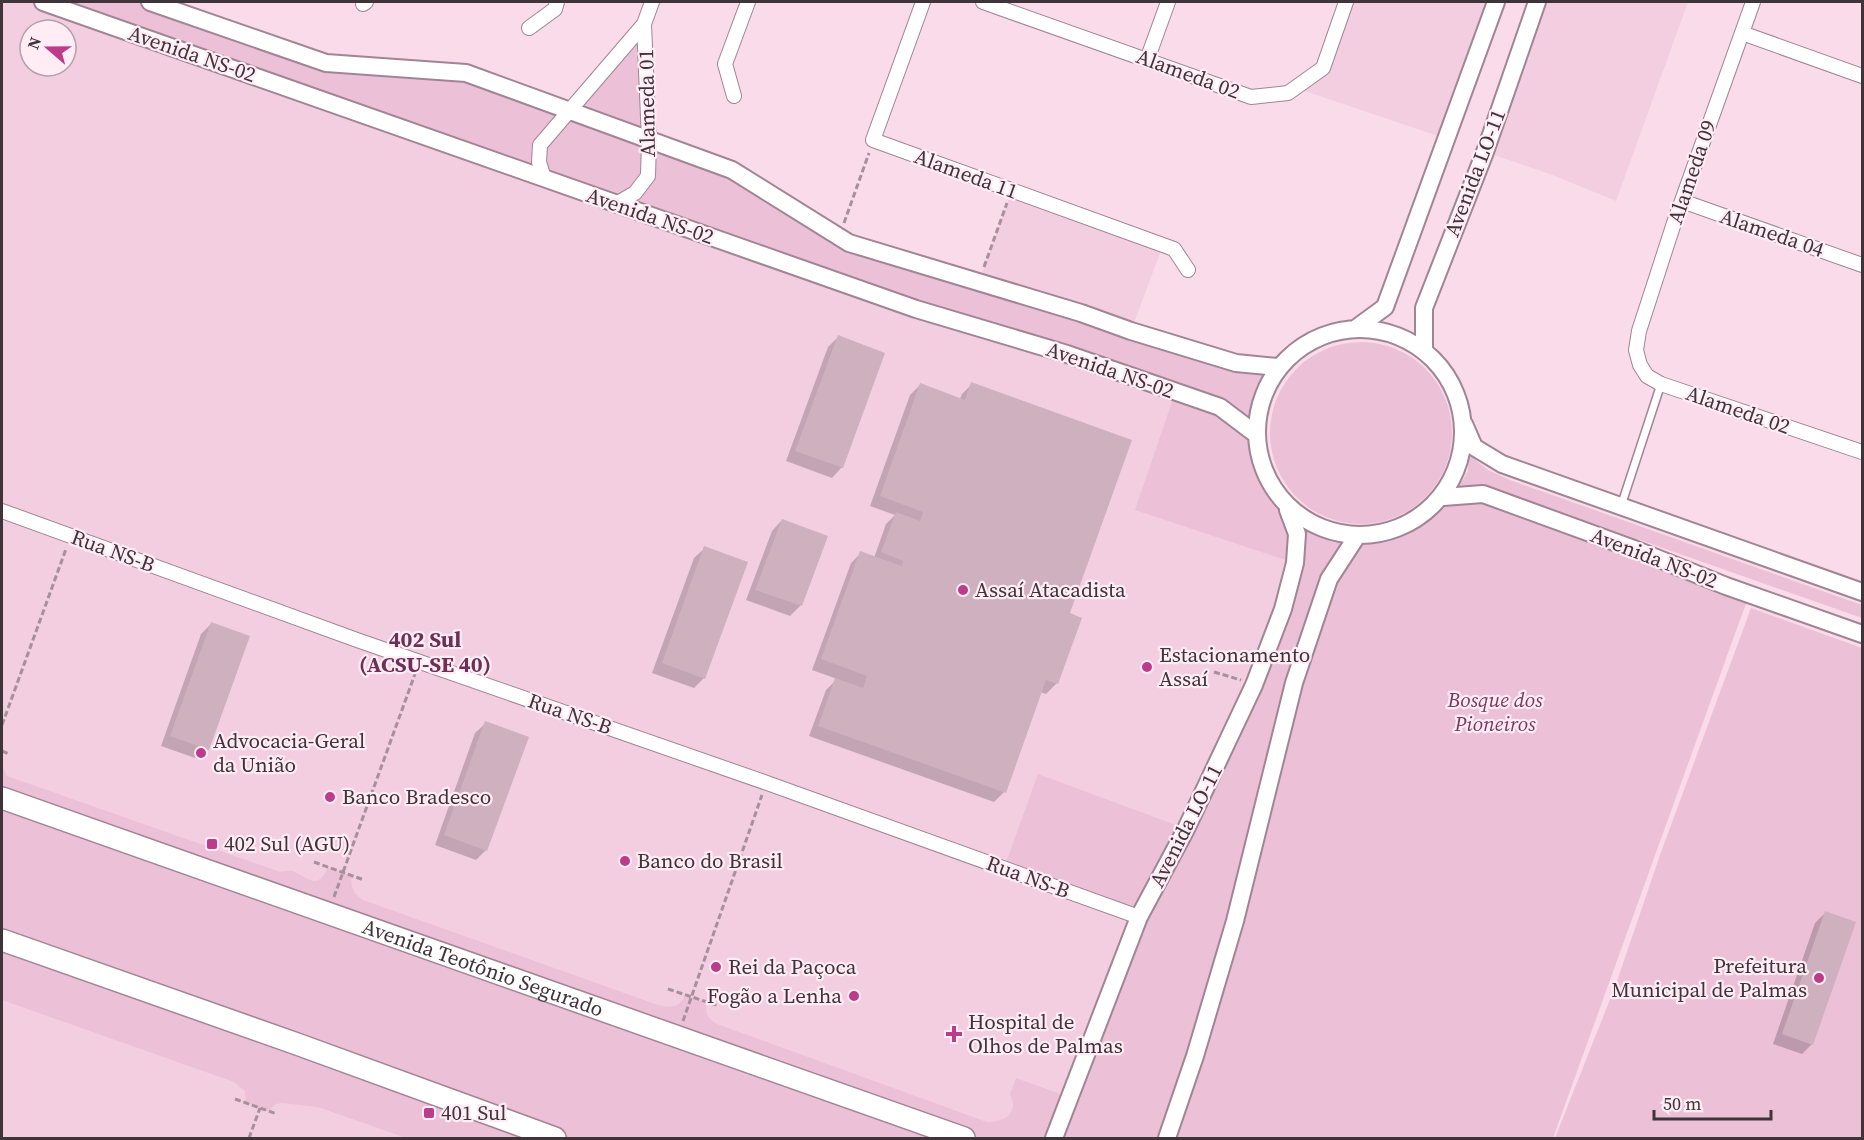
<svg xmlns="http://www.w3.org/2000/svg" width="1864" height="1140" viewBox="0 0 1864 1140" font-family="'Source Serif 4',serif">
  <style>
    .built { fill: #f3cee1; fill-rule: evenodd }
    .green { fill: #ecc0d7 }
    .shadow { fill: #0003 }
    .building { fill: #ceb0bf }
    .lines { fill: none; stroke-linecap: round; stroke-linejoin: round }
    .service-casing { stroke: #a18594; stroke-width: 10 }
    .minor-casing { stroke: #a18594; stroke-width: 16 }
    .tertiary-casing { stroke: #a18594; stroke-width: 20 }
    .primary-casing { stroke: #a18594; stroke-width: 24 }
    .path { stroke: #a6909b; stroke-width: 3; stroke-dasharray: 6 3; stroke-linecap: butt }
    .service { stroke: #fff; stroke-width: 7 }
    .minor { stroke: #fff; stroke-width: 14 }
    .tertiary { stroke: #fff; stroke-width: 16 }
    .primary { stroke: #fff; stroke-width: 21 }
    .poi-dot { fill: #ba3c8b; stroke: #ffecf5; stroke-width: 2 }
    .labels { text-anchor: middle; stroke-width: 4.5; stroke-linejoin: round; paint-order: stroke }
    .street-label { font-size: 21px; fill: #40343b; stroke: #ffecf5 }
    .poi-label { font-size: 21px; fill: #40343b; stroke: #ffecf5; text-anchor: start }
    .park-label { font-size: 21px; font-style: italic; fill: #79385e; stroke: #ffecf5 }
    .neighbourhood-label { font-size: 22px; font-weight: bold; fill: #6e2f54; stroke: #ffecf5 }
  </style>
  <rect width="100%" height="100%" fill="#fadbea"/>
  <path class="built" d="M 2,2 L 43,2 L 1067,354 L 1253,432 L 1266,476 L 1288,510 L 1295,563 L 1186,829 L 1054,1138 L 964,1138 L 2,798 ZM 30,30 L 66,30 L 66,66 L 30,66 Z
    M 1346,2 L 1496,2 L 1447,139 L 1296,88 L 1323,68 Z
    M 1537,2 L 1688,2 L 1616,201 L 1550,174 L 1485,152 Z
    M 1012,190 L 1163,245 L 1131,331 L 976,289 Z
    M 2,940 L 553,1138 L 2,1138 Z"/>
  <path class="green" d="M 43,2 L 150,2 L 326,63 L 466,73 L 569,111 L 644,24 L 649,140 L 732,170 L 849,243 L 1277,367 L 1254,425 L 1253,432 L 1266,476 L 1288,510 L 1326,529 L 1357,536 L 1395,528 L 1443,497 L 1483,494 L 1749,595 L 1553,1138 L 406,1138 L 318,1107 L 282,1103 L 276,1104 L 268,1111 L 246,1103 L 245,1091 L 234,1082 L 2,1000 L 2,766 L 7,776 L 280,872 C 285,871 291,870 295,872 C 309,879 318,890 328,867 L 352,876 C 350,888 353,893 363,900 L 658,1005 C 672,1008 679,1008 685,995 L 707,1002 C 704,1014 708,1018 717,1024 L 987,1122 C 1005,1122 1019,1114 1010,1094 L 1016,1078 L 1069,1097 L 1139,917 L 1004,868 L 1038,774 L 1184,828 L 1254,685 L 1295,563 L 1135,510 L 1175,393 Z
    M1270 433a91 91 0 1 1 182 0a91 91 0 1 1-182 0Z
    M 1468,454 L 1488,470 L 1510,480 L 1862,605 L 1862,618 L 1504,492 L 1480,488 L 1456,491 L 1468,471 Z
    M 1751,608 L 1862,648 L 1862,1138 L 1555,1138 L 1615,987 L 1660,855 Z"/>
  <path class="shadow" d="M 838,337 L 842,467 L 832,478 L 786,461 L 828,347 Z
    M 972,384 L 1068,614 L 1080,618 L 1056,684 L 1046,694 L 1040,692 L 1004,792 L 994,802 L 809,736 L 826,690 L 837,679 L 812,670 L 851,563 L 861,553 L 874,558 L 886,524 L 895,515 L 870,506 L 910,395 L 920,385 L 960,399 L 962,394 Z
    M 782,520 L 826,537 L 800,606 L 790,616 L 746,600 L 772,531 Z
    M 705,548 L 704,678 L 694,688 L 652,673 L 694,558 Z
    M 212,623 L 208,749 L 198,759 L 161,746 L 201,634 Z
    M 486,723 L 486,850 L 476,860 L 435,845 L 475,733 Z
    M 1825,913 L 1812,1044 L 1802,1054 L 1773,1044 L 1815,923 Z"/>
  <path class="building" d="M 838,335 L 885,353 L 843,468 L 795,451 Z
    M 971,382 L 1132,440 L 1070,613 L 1082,618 L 1058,684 L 1046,680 L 1006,793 L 818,726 L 835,678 L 863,688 L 867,676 L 821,659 L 860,551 L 902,566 L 903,561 L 881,552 L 896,512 L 920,521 L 923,512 L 880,496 L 920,383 L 965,400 Z
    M 782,519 L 828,536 L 802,606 L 755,590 Z
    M 704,546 L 748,562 L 705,679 L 662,663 Z
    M 211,622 L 250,636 L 209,750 L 170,736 Z
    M 485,721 L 529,737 L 487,851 L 444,835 Z
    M 1825,911 L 1856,922 L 1813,1045 L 1782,1034 Z"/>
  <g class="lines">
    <g class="service-casing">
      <path id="service" d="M 1621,506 L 1661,384"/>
    </g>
    <g class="minor-casing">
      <path id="minor" d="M 923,2 L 873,140 L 1174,249 L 1188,270
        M 983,2 L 1251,97 L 1288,93 L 1323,68 L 1346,2
        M 1753,2 L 1674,223 L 1639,331 L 1636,350 L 1640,365 L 1647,376 L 1661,384 L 1862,452
        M 363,4 L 366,2
        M 529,28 L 555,9 L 557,2
        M 1742,33 L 1862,76
        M 1147,60 L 1168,2
        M 734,96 L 725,64 L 748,2
        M 544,178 L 539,162 L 540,145 L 644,24 L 652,2
        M 1682,201 L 1862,265
        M 616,204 L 635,193 L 648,176 L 649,140 L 644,24
        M 2,511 L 357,640 L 767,783 L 1139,917"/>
    </g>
    <g class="tertiary-casing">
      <path id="tertiary" d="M 43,2 L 916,309 L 1067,354 L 1220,407 L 1253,432
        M 150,2 L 326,63 L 466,73 L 732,170 L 849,243 L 1081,313 L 1131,331 L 1236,363 L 1277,367
        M 1355,329 L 1385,307 L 1496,2
        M1257 432a103 103 0 1 1 206 0a103 103 0 1 1-206 0Z
        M 1424,347 L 1424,308 L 1485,152 L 1537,2
        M 1464,424 L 1474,447 L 1502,464 L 1862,592
        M 1443,497 L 1483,494 L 1634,549 L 1726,586 L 1862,634
        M 1054,1138 L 1139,917 L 1186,829 L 1254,685 L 1283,609 L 1295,563 L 1297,534 L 1288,510
        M 1167,1138 L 1195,1056 L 1235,921 L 1294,683 L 1329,579 L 1357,536"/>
    </g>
    <g class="primary-casing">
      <g id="primary">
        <path id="s1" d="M 2,798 L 964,1138"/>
        <path d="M 2,940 L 297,1044 L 555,1138"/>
      </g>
    </g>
    <path class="path" d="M 844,223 L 869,153
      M 984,267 L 1007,203
      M 1214,672 L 1241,680
      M 2,725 L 66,549
      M 2,751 L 9,754
      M 314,862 L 364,880
      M 334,897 L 415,674
      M 668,989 L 719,1006
      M 683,1021 L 762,795
      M 235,1099 L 277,1114
      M 249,1138 L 260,1108"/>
    <use href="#service" class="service"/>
    <use href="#minor" class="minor"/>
    <use href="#tertiary" class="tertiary"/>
    <use href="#primary" class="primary"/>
  </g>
  <g class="poi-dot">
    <circle cx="963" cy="590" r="6"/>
    <circle cx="1147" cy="667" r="6"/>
    <circle cx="201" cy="753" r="6"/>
    <circle cx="330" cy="797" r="6"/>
    <rect x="206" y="838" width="12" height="12" rx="3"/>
    <circle cx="625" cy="861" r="6"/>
    <circle cx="716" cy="967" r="6"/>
    <circle cx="1819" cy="978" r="6"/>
    <circle cx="854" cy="996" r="6"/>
    <path d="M951 1025h6v6h6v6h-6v6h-6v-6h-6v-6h6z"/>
    <rect x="423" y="1107" width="12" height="12" rx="3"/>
  </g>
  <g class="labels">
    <g class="street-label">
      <text transform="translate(192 54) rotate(19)" y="7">Avenida NS-02</text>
      <text transform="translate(1188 74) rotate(20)" y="7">Alameda 02</text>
      <text transform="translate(647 103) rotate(-91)" y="7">Alameda 01</text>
      <text transform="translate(1692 172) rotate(-71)" y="7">Alameda 09</text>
      <text transform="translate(1475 173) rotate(-69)" y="7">Avenida LO-11</text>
      <text transform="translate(966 174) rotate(20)" y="7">Alameda 11</text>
      <text transform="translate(650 216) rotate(19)" y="7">Avenida NS-02</text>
      <text transform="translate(1772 233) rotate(19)" y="7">Alameda 04</text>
      <text transform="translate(1110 370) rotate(19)" y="7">Avenida NS-02</text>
      <text transform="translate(1738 410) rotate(19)" y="7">Alameda 02</text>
      <text transform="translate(113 551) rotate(20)" y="7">Rua NS-B</text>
      <text transform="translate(1654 558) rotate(21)" y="7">Avenida NS-02</text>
      <text transform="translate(570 714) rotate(19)" y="7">Rua NS-B</text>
      <text transform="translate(1186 826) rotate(-63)" y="7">Avenida LO-11</text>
      <text transform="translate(1028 877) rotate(20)" y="7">Rua NS-B</text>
      <text dy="7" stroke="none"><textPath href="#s1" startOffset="510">Avenida Teotônio Segurado</textPath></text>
    </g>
    <g class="poi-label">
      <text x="975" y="597">Assaí Atacadista</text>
      <text x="1159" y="662">Estacionamento<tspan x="1159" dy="24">Assaí</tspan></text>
      <text x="213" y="748">Advocacia-Geral<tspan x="213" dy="24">da União</tspan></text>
      <text x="342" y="804">Banco Bradesco</text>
      <text x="224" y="851">402 Sul (AGU)</text>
      <text x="637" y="868">Banco do Brasil</text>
      <text x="1807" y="973" text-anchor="end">Prefeitura<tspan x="1807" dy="24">Municipal de Palmas</tspan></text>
      <text x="728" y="974">Rei da Paçoca</text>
      <text x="842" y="1003" text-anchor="end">Fogão a Lenha</text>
      <text x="968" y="1029">Hospital de<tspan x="968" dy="24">Olhos de Palmas</tspan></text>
      <text x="441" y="1120">401 Sul</text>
    </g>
    <g class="park-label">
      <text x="1495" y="707">Bosque dos<tspan x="1495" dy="24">Pioneiros</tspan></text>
    </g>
    <g class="neighbourhood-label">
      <text x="425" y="647">402 Sul<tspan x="425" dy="25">(ACSU-SE 40)</tspan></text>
    </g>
  </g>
  <rect width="1864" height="1140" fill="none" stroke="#40343b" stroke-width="6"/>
  <g transform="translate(48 48) rotate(290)"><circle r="28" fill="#ffecf5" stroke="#b3a2ab" stroke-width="1.5"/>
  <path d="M0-4.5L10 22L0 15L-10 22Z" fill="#ba3c8b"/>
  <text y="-9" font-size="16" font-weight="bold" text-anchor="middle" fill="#40343b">N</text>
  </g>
  <path d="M1654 1110v9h117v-9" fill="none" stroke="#40343b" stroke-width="3"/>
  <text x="1663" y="1110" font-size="18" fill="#40343b" stroke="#ffecf5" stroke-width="4.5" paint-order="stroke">50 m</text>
</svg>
